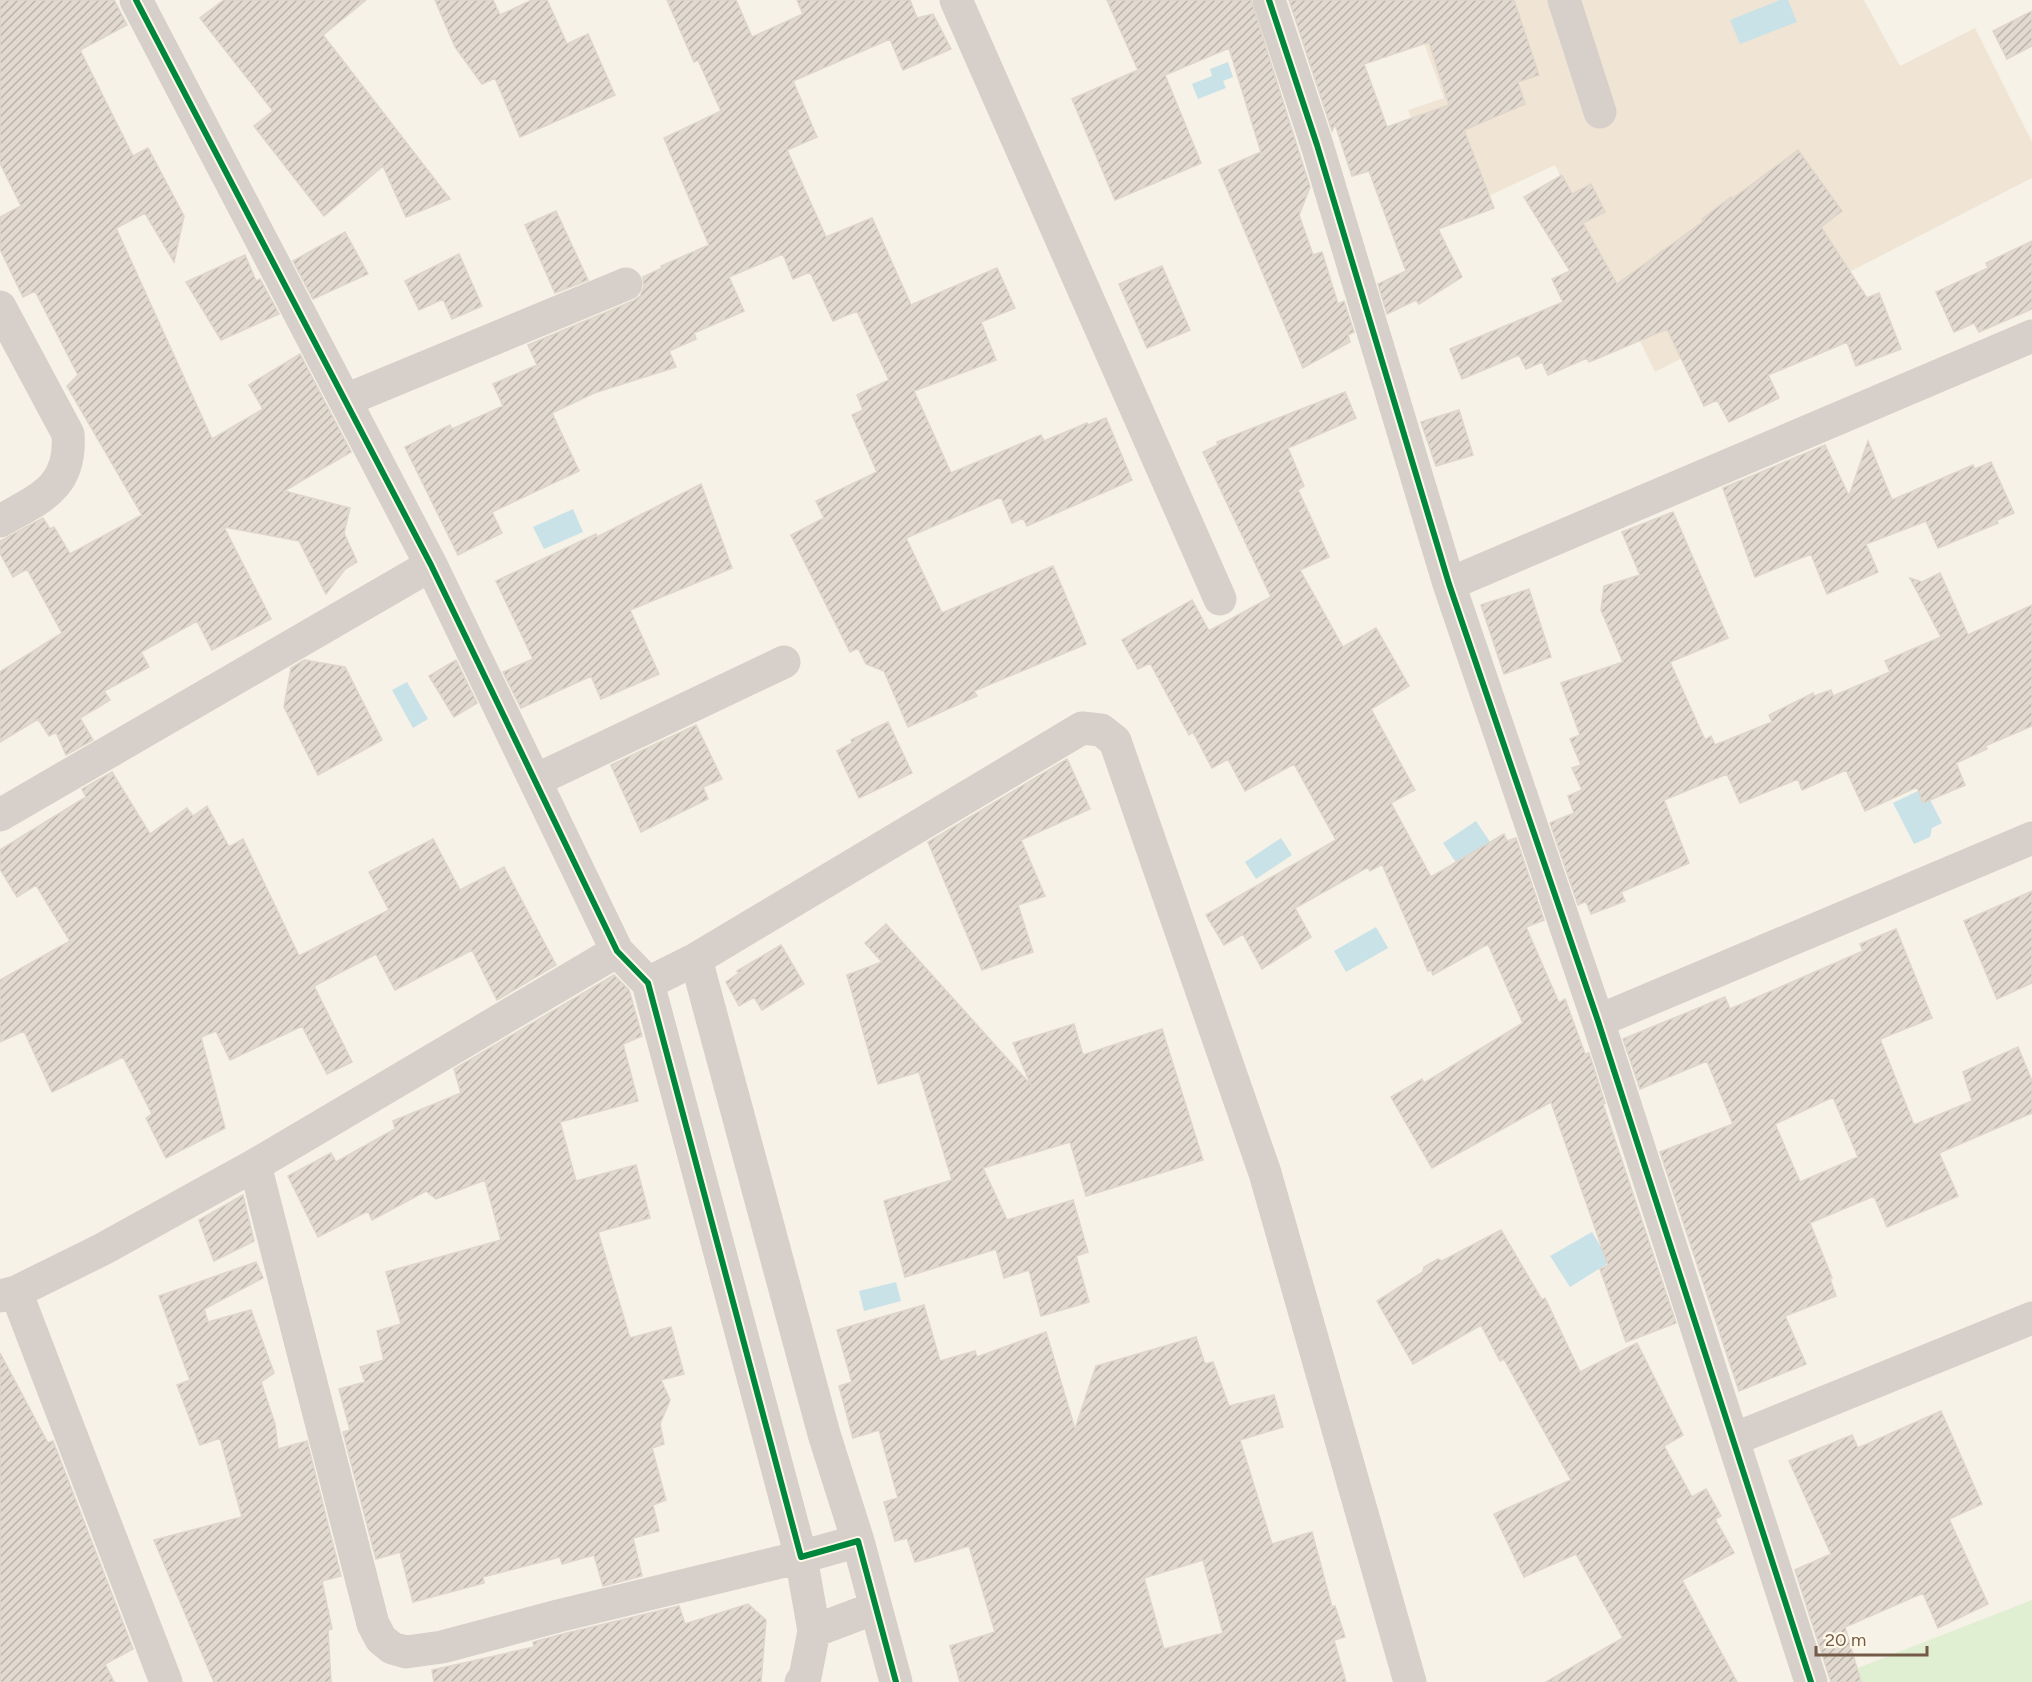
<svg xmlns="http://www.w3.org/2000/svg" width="2032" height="1682" viewBox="0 0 2032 1682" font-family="Figtree,sans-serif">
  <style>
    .residential { fill: #f0e5d5 }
    .grass { fill: #e0eed2 }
    .water { fill: #c9e2e7 }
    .building { fill: url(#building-hatch); stroke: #dfd5ca; stroke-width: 1.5; fill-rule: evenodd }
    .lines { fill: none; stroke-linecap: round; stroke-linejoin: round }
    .minor { stroke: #d7d0ca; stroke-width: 33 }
    .cycleway-casing { stroke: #fff8e8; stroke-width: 10 }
    .cycleway { stroke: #00873e; stroke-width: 6 }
  </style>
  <defs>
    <pattern id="building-hatch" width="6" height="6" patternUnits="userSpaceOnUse" patternTransform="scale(1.5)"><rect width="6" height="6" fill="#e2dad0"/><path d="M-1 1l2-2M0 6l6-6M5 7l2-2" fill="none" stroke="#bcb4ab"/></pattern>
  </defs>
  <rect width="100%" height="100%" fill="#f6f2e8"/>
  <path class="residential" d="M 1408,0 L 1864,0 L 1900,66 L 1975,28 L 2032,142 L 2032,178 L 1655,372 L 1555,165 L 1450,214 L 1408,110 L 1444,98 Z"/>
  <path class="grass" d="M 2032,1600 L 2032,1682 L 1839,1682 L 1850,1671 Z"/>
  <path class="water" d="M 1780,0 L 1788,0 L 1797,22 L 1740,44 L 1730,20 Z
    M 1228,62 L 1233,77 L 1223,81 L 1226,88 L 1198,99 L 1192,84 L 1212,76 L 1210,69 Z
    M 573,509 L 583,532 L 544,549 L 533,527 Z
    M 407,682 L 428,719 L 413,728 L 392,690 Z
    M 1924,788 L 1942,823 L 1932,828 L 1930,837 L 1914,844 L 1893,803 Z
    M 1476,821 L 1490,842 L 1457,864 L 1443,843 Z
    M 1281,838 L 1292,855 L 1256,879 L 1245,862 Z
    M 1376,927 L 1388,948 L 1346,972 L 1334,951 Z
    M 1592,1232 L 1610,1262 L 1570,1287 L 1550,1256 Z
    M 896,1282 L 901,1301 L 864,1311 L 859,1291 Z"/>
  <path class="building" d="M 0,0 L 114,0 L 127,25 L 80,50 L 133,156 L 148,148 L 184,216 L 174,262 L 145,213 L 116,228 L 212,439 L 263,409 L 249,385 L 300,354 L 351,452 L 284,491 L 350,508 L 344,533 L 357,562 L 345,569 L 326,594 L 299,541 L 224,527 L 271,619 L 212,650 L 197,621 L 141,652 L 149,667 L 104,691 L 110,700 L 80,718 L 93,740 L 66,755 L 56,732 L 49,736 L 38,719 L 0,742 L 0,672 L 62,633 L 27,569 L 13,577 L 0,553 L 0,541 L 43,518 L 50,529 L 54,527 L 70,554 L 142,515 L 67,386 L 78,375 L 35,291 L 23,297 L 0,249 L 0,217 L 21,206 L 0,163 Z
    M 224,0 L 366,0 L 323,35 L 450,199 L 406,217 L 383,166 L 324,216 L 254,126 L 273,111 L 200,18 Z
    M 435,0 L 493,0 L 500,15 L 532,0 L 547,0 L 567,44 L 588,34 L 615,95 L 520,137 L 495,78 L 482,84 L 455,47 Z
    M 667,0 L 736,0 L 752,37 L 803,14 L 797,0 L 910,0 L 917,18 L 933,14 L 951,49 L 903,70 L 890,39 L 793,81 L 817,137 L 787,150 L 826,237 L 872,218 L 911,305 L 997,268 L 1015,308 L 981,322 L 996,360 L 914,391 L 951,473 L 1041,435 L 1044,441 L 1087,423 L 1088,425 L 1106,418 L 1132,480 L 1027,526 L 1023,518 L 1012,523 L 1001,497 L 906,538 L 942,613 L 1053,566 L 1086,644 L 974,691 L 977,696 L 908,727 L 884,671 L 866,664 L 858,648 L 850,652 L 791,535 L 824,518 L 816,501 L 877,472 L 852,415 L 863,410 L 857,395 L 889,380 L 857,311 L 833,321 L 810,272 L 793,279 L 783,254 L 729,277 L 744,311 L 694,333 L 696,339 L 669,351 L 676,367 L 594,393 L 552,413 L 579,471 L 492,512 L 502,533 L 458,555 L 405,447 L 450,425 L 452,429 L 503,406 L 493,384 L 537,365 L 528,345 L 633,301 L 640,296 L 644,287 L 643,277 L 662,268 L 661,266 L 709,245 L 664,138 L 721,111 L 698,60 L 694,62 Z
    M 1107,0 L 1251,0 L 1310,187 L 1299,215 L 1313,255 L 1322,252 L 1338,304 L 1344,301 L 1354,332 L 1348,335 L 1350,342 L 1303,368 L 1219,170 L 1261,152 L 1229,48 L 1165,75 L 1201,163 L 1115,200 L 1072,99 L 1138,70 Z
    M 1289,0 L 1514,0 L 1539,75 L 1518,82 L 1525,104 L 1464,130 L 1494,208 L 1438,229 L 1462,277 L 1419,304 L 1416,300 L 1387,314 L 1378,284 L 1406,271 L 1369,171 L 1352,176 L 1335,124 L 1332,131 ZM 1429,42 L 1449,105 L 1387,127 L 1364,64 Z
    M 2032,11 L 2032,46 L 2007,59 L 1993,31 Z
    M 1798,150 L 1842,211 L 1821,227 L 1867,298 L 1879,293 L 1901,349 L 1856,366 L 1847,342 L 1768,375 L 1779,398 L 1729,422 L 1717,400 L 1704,406 L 1667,329 L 1589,362 L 1587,358 L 1548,375 L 1542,362 L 1526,369 L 1519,355 L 1462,379 L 1450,349 L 1563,302 L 1552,279 L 1570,271 L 1524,197 L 1562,175 L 1572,194 L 1591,184 L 1605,212 L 1583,223 L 1617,284 L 1704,221 L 1702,219 L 1731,197 L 1732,199 Z
    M 556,211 L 588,280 L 555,293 L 525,225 Z
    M 345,232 L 368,274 L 313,299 L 293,261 Z
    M 2032,241 L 2032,309 L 1979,332 L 1974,323 L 1954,332 L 1936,292 L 1988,268 L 1986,263 Z
    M 459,254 L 482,306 L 452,319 L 443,299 L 419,310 L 405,281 Z
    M 245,255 L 256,281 L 260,279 L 279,314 L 221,340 L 186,282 Z
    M 1162,266 L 1190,330 L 1147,348 L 1119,284 Z
    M 1345,392 L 1356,418 L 1288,448 L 1304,486 L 1298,490 L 1329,557 L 1300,570 L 1343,647 L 1376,628 L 1409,686 L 1371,709 L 1415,790 L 1391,803 L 1431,877 L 1504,834 L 1507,841 L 1516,838 L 1544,920 L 1526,927 L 1559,1003 L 1565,999 L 1585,1054 L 1589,1053 L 1605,1103 L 1603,1104 L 1676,1323 L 1626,1342 L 1600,1269 L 1608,1265 L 1551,1102 L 1432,1168 L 1391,1097 L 1422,1079 L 1424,1083 L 1523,1023 L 1488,944 L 1433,975 L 1431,970 L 1428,971 L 1382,864 L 1370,871 L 1368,867 L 1295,908 L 1311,937 L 1262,969 L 1243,934 L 1224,945 L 1206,915 L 1336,840 L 1294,764 L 1245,791 L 1228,759 L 1212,768 L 1193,732 L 1189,735 L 1150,663 L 1138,669 L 1122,640 L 1192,600 L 1209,631 L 1271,597 L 1203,452 L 1218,445 L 1217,442 Z
    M 1459,410 L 1473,455 L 1436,466 L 1421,422 Z
    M 1868,441 L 1892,500 L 1973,465 L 1975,469 L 1991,462 L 2014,513 L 1997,520 L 1998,523 L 1938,548 L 1926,521 L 1866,544 L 1878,572 L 1827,594 L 1811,554 L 1755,577 L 1723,488 L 1825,445 L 1849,496 Z
    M 701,484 L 732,568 L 630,610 L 659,674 L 601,699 L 591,676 L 521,708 L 503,672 L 533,659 L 496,581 L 596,534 L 597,537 Z
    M 1673,512 L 1728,638 L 1670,662 L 1705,740 L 1711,736 L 1715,745 L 1772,722 L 1769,715 L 1813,693 L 1814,696 L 1831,690 L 1833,696 L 1890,672 L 1885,661 L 1941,637 L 1910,578 L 1922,582 L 1940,573 L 1968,635 L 2032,605 L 2032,726 L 1985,746 L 1987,749 L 1956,763 L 1965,785 L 1923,803 L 1917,787 L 1865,811 L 1846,770 L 1802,790 L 1798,779 L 1740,803 L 1727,774 L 1664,800 L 1689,863 L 1621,892 L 1625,901 L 1591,914 L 1586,901 L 1578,905 L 1550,823 L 1574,813 L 1568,796 L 1582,790 L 1572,768 L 1581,765 L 1570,739 L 1580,735 L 1561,683 L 1623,662 L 1601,610 L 1604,586 L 1640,575 L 1622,532 Z
    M 1529,589 L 1551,657 L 1504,674 L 1481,605 Z
    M 304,660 L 345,667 L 382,740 L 318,775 L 284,707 L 291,668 Z
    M 456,660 L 477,703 L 454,717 L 429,676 Z
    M 888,722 L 912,773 L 859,798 L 837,751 L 852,743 L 851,740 Z
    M 696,725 L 722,779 L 703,787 L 708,799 L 641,832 L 611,765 Z
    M 1067,759 L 1090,809 L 1021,840 L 1045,896 L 1018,905 L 1033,952 L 982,970 L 928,842 Z
    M 112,772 L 150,834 L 187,808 L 193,816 L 207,806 L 229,847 L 243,839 L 299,956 L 389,910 L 369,872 L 433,839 L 460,890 L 504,867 L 556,965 L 497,1000 L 472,950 L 395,990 L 376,954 L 314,986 L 352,1062 L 327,1074 L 302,1026 L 230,1060 L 216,1031 L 201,1037 L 225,1128 L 166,1158 L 146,1118 L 152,1114 L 123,1057 L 52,1092 L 24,1031 L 0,1042 L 0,980 L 70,941 L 36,885 L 17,897 L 0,869 L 0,850 L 86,797 L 82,789 Z
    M 2032,891 L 2032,983 L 1997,999 L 1964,921 Z
    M 886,924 L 1031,1085 L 1013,1043 L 1074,1024 L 1083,1055 L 1162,1029 L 1203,1160 L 1086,1196 L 1070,1142 L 983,1168 L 1007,1220 L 1073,1200 L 1088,1252 L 1076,1256 L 1089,1302 L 1041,1316 L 1029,1270 L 1004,1278 L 996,1249 L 905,1277 L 884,1201 L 952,1180 L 919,1072 L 878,1084 L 847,975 L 882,962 L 865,943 Z
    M 1896,929 L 1932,1018 L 1880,1039 L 1914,1125 L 1972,1101 L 1963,1072 L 2018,1047 L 2032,1081 L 2032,1113 L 1939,1153 L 1958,1196 L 1887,1227 L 1874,1196 L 1810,1223 L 1832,1278 L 1830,1279 L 1836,1296 L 1785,1316 L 1806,1364 L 1739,1391 L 1660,1152 L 1733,1124 L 1707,1061 L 1640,1089 L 1623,1039 L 1725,997 L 1730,1009 L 1863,951 L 1860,944 ZM 1833,1097 L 1858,1157 L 1800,1182 L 1775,1124 Z
    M 781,945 L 804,984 L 762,1010 L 754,997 L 739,1006 L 726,982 L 739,973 L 737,971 Z
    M 614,975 L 629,990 L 642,1036 L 623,1044 L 638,1101 L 560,1122 L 576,1181 L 636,1165 L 650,1218 L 598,1232 L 630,1338 L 671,1327 L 684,1374 L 661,1380 L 670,1400 L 660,1424 L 664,1444 L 652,1448 L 666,1500 L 653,1505 L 659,1531 L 633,1538 L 642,1576 L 603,1586 L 594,1555 L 562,1564 L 560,1557 L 483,1577 L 484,1583 L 413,1602 L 400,1552 L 376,1559 L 343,1432 L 350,1430 L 339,1389 L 365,1382 L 360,1367 L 384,1360 L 377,1331 L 401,1324 L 386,1272 L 501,1240 L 485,1180 L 436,1199 L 426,1191 L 372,1220 L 368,1211 L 318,1237 L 288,1176 L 331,1153 L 336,1162 L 395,1129 L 393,1121 L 461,1093 L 454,1069 Z
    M 243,1195 L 254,1241 L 214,1261 L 199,1220 Z
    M 1501,1230 L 1542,1300 L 1545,1298 L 1580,1372 L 1637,1343 L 1683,1435 L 1664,1446 L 1692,1497 L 1706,1489 L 1721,1516 L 1715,1519 L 1734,1553 L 1682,1580 L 1737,1682 L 1546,1682 L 1623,1638 L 1576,1554 L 1524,1577 L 1494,1514 L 1571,1480 L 1504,1359 L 1500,1361 L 1481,1325 L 1413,1364 L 1377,1301 L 1423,1272 L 1424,1267 L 1438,1259 L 1442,1261 Z
    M 256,1262 L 263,1278 L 204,1309 L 208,1322 L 251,1310 L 274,1373 L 261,1382 L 275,1424 L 278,1449 L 307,1441 L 341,1576 L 322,1581 L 332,1629 L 328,1630 L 331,1682 L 214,1682 L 154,1540 L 242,1517 L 220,1438 L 200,1445 L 177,1385 L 190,1380 L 159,1296 Z
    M 924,1305 L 940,1361 L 975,1351 L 977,1357 L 1046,1332 L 1075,1429 L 1096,1366 L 1196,1337 L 1205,1364 L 1213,1362 L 1229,1406 L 1274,1395 L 1283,1427 L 1240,1440 L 1272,1544 L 1312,1532 L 1332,1607 L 1335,1606 L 1345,1637 L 1334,1640 L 1346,1682 L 960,1682 L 950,1646 L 995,1632 L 969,1546 L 915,1562 L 907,1538 L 895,1541 L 884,1502 L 898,1498 L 879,1430 L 853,1438 L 839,1386 L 852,1382 L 837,1330 ZM 1203,1560 L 1223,1633 L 1164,1649 L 1144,1578 Z
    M 0,1353 L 48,1443 L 53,1441 L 133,1649 L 105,1664 L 114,1682 L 0,1682 Z
    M 1941,1411 L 1982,1504 L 1949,1519 L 1988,1604 L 1938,1628 L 1923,1593 L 1845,1627 L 1861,1682 L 1831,1682 L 1795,1570 L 1831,1554 L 1789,1461 L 1852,1435 L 1858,1448 Z
    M 748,1604 L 766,1620 L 761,1682 L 434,1682 L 432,1670 L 534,1647 L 533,1642 L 563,1634 L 679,1606 L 685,1624 Z"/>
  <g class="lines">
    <path class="minor" d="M 136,0 L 431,565 L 617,951 L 648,983 L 801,1557 L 858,1541 L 896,1682
      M 956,0 L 1220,599
      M 1269,0 L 1317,145 L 1449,584 L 1598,1021 L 1811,1682
      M 1564,0 L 1600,112
      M 0,307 L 68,434 C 72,487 41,498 0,521
      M 346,400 L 626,284
      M 1449,584 L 2032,336
      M 536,780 L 784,662
      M 0,815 L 431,565
      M 696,959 L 824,1434 L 858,1541
      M 648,983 L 696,959 L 1082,728 L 1101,730 L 1115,741 L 1265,1173 L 1410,1682
      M 1598,1021 L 2032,838
      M 255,1165 L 373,1624 L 381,1639 L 392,1648 L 406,1652 L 442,1647 L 558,1616 L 801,1557 L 814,1631
      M 16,1292 L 166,1682
      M 0,1296 L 16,1292 L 103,1249 L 255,1165 L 617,951
      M 1734,1439 L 2032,1318
      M 801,1682 L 805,1677 L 814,1631 L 875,1608"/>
    <g class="cycleway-casing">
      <path id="cycleway" d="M 136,0 L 431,565 L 617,951 L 648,983 L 801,1557 L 858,1541 L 896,1682
        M 1269,0 L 1317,145 L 1449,584 L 1598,1021 L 1811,1682"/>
    </g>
    <use href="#cycleway" class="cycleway"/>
  </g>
  <path d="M1816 1646v9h111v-9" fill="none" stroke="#745b48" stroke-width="3"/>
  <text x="1825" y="1646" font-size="18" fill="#745b48" stroke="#fff8e8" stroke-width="4.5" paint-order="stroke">20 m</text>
</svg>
